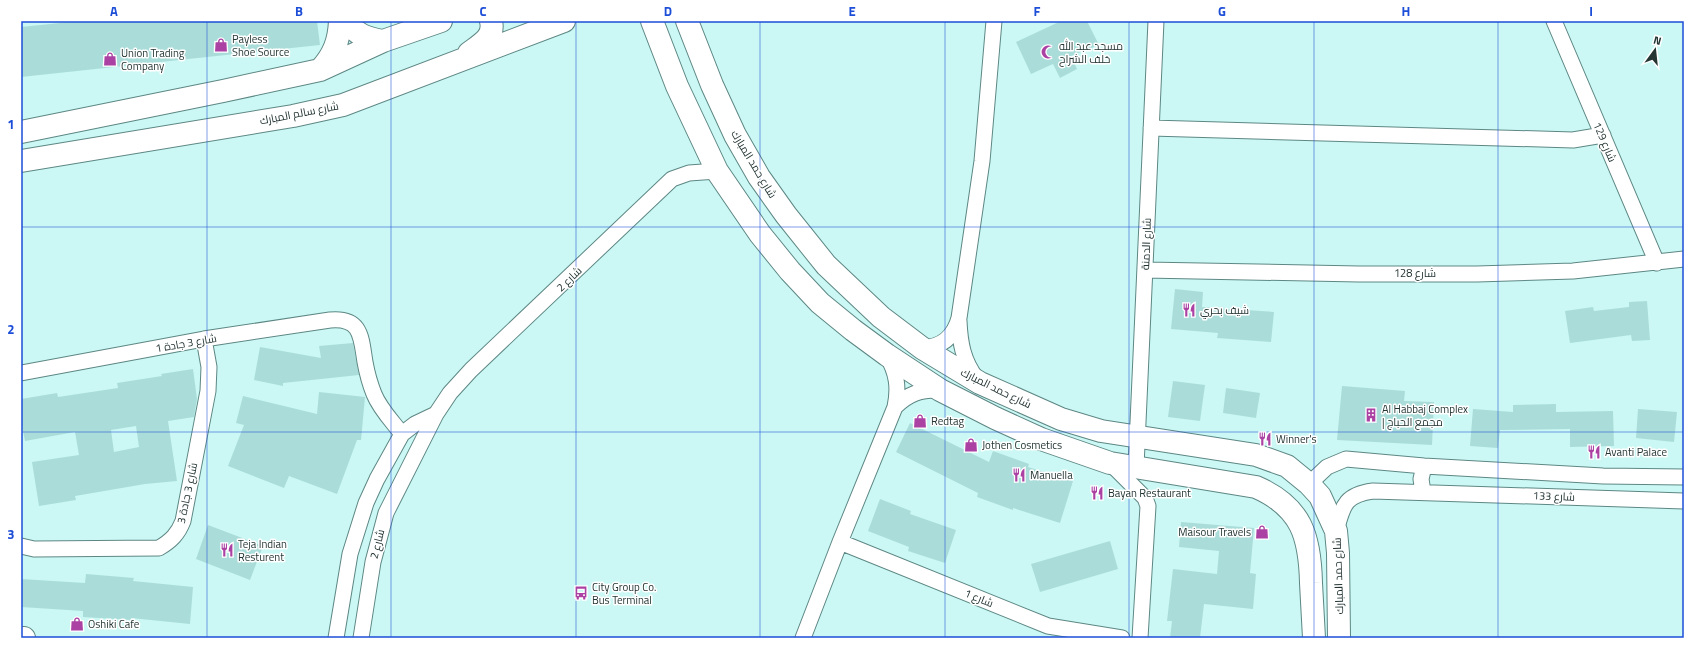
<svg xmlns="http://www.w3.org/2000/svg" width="1705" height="659" viewBox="0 0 1705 659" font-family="'Titillium Web',Cairo,sans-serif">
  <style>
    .building { fill: #aaddd9; fill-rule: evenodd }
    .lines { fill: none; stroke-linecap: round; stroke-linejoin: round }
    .street-casing { stroke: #5d8784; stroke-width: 17 }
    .secondary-casing { stroke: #5d8784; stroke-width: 24 }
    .street { stroke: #fff; stroke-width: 15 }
    .secondary { stroke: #fff; stroke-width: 22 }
    .grid { fill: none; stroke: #1d4ed8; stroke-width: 1; stroke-opacity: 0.55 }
    .labels { text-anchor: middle; stroke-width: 3; stroke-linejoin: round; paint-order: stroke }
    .poi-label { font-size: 11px; fill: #243534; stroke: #fff; text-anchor: start }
    .street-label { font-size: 11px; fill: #243534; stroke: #fff }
    .neatline { fill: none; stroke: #1d4ed8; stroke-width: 1.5 }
    .grid-label { font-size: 13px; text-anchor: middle; font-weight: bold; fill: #1d4ed8 }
  </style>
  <rect width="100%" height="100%" fill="#cbf8f4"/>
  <path class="building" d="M 79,21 L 317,21 L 320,45 L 21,77 L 21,27 Z
    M 1061,21 L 1087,21 L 1099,45 L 1071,56 L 1077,69 L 1060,78 L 1053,64 L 1031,74 L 1016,42 Z
    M 1175,289 L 1203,292 L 1202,307 L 1274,312 L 1271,342 L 1217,338 L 1218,333 L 1171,329 Z
    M 1647,301 L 1650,340 L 1632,341 L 1631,335 L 1570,343 L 1565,311 L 1593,307 L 1594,311 L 1629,307 L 1629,302 Z
    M 353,343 L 359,375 L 283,383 L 283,386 L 254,380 L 260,347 L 321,358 L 319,346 Z
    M 193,369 L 197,399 L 194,417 L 168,421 L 177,481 L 145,484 L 75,496 L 76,500 L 39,506 L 32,462 L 79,455 L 75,432 L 25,441 L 21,421 L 21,399 L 57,393 L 58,397 L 118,388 L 117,383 L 162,376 L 161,374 ZM 136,426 L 139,447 L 114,452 L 111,430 Z
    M 1173,381 L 1205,385 L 1200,421 L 1168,417 Z
    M 1342,386 L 1405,391 L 1404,401 L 1434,402 L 1432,445 L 1337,440 Z
    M 1226,388 L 1260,393 L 1256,418 L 1223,413 Z
    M 319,392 L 365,397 L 361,440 L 357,440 L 337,494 L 289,476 L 284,488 L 228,466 L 244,425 L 236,423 L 243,396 L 317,414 Z
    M 1556,404 L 1556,412 L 1613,411 L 1614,446 L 1570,447 L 1570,429 L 1500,430 L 1498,448 L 1470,446 L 1473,409 L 1513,412 L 1513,405 Z
    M 1638,409 L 1677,412 L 1674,442 L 1636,438 Z
    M 910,423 L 989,462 L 993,451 L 1029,464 L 1028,467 L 1073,481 L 1060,523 L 1013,508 L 1013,510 L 977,497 L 978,493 L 896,452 Z
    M 880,499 L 911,511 L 910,514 L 956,530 L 945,563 L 908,551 L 909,547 L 868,531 Z
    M 1181,522 L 1254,528 L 1250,573 L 1256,574 L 1253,609 L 1204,604 L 1200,638 L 1170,638 L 1172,621 L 1167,621 L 1173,569 L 1217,574 L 1219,551 L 1179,547 Z
    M 208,525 L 263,546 L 250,580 L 196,559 Z
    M 1110,541 L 1118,569 L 1040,592 L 1031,564 Z
    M 86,574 L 134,578 L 133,581 L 193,587 L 190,624 L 131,618 L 131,620 L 83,617 L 83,611 L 21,607 L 21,579 L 85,583 Z"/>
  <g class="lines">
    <g class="street-casing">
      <path id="street" d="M 1554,21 L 1657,263
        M 1151,128 L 1573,140 L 1603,135
        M 1145,270 L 1359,274 L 1477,274 L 1573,271 L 1684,259
        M 959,321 C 960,343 963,361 977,379
        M 922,348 C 942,347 954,337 959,318 L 982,161 L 994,21
        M 21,373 L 204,339 L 330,320 C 362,317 361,338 365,362 C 367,373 370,384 374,394 C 380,409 392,421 402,434
        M 895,407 C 908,394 921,389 940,390
        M 1110,463 L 1145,498 L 1148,506 L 1140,638
        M 1136,467 L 1156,21
        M 1309,484 L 1327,467 L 1346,459 L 1424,466 L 1603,476 L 1684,477
        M 1423,492 L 1421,479 L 1424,466
        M 1336,531 C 1343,506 1344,495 1373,491 L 1684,501
        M 840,542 L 1048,626 L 1122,638
        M 21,546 L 34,549 L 159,548 C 171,541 178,534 183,521 L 208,391 L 209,367 L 204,339
        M 336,638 L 350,554 L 366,503 L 377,479 L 402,434 L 415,424 L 436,414
        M 361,638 L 373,562 L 386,513 L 436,414 L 450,393 L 471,370 L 672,179 L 689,173 L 717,171
        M 803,638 L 840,542 L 895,407 C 899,388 897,373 887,356"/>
    </g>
    <g class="secondary-casing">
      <path id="secondary" d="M 345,21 C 358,35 365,38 383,41
        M 652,21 L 677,86 L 717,171 L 760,234 L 790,271 L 820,303 L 853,330 L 887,355 L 940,390 L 995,418 L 1041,439 L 1110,463 L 1256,487 C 1302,507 1310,537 1311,583 C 1312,601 1313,620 1314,638
        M 687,21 L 712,85 L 735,135 L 759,177 L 786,215 L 826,265 L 881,317 L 922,348 L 980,383 L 1061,419 L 1101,431 L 1256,455 L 1287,466 L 1309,484 L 1320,496 L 1336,531 L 1338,553 L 1339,638
        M 469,53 C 481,44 495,37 491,21
        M 320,70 C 334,55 339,41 340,21
        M 21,132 L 223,91 L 320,70 L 383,41 L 441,21
        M 21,161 L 293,116 L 343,105 L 564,21
        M 21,638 L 24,638"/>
    </g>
    <use href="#street" class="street"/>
    <use href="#secondary" class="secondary"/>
  </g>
  <path class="grid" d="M 207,21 L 207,638M 391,21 L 391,638M 576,21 L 576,638M 760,21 L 760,638M 945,21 L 945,638M 1129,21 L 1129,638M 1314,21 L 1314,638M 1498,21 L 1498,638M 21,227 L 1684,227M 21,432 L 1684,432"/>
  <defs>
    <g id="shop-bare" transform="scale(1.08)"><path d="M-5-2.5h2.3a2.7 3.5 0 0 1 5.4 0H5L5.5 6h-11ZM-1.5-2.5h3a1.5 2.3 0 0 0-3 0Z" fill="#ab41a3" stroke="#fff" stroke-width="2.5" paint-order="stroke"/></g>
    <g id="mosque-bare" transform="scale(1.08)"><path d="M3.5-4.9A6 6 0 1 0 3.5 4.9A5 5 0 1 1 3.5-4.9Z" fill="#ab41a3" stroke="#fff" stroke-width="2.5" paint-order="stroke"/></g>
    <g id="restaurant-bare" transform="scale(1.08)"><path d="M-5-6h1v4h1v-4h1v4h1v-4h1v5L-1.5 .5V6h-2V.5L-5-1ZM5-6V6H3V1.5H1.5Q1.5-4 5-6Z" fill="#ab41a3" stroke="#fff" stroke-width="2.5" paint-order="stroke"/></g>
    <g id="building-bare" transform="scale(1.08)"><path d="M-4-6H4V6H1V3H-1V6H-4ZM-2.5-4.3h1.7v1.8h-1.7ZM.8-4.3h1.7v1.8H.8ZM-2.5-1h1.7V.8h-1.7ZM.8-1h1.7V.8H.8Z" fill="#ab41a3" stroke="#fff" stroke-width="2.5" paint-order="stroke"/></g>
    <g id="bus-bare" transform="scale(1.08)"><path d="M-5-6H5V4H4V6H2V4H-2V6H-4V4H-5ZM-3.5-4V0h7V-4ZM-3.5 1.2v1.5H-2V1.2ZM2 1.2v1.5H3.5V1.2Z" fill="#ab41a3" stroke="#fff" stroke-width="2.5" paint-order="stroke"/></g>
  </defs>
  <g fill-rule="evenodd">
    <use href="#shop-bare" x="221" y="45"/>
    <use href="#mosque-bare" x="1048" y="52"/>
    <use href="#shop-bare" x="110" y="59"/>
    <use href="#restaurant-bare" x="1189" y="310"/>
    <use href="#building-bare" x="1371" y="415"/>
    <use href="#shop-bare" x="920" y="421"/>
    <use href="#restaurant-bare" x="1265" y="439"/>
    <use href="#shop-bare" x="971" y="445"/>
    <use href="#restaurant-bare" x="1594" y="452"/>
    <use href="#restaurant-bare" x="1019" y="475"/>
    <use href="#restaurant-bare" x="1097" y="493"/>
    <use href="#shop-bare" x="1262" y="532"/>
    <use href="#restaurant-bare" x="227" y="550"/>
    <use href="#bus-bare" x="581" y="593"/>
    <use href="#shop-bare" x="77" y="624"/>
  </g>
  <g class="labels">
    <g class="poi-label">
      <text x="232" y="43">Payless<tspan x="232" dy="13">Shoe Source</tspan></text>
      <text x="1059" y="50">مسجد عبد الله<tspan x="1059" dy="13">خلف الشراح</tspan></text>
      <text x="121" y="57">Union Trading<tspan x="121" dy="13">Company</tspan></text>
      <text x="1200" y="314">شيف بحري</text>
      <text x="1382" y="413">Al Habbaj Complex<tspan x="1382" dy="13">| مجمع الحباج</tspan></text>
      <text x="931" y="425">Redtag</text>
      <text x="1276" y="443">Winner's</text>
      <text x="982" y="449">Jothen Cosmetics</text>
      <text x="1605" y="456">Avanti Palace</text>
      <text x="1030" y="479">Manuella</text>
      <text x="1108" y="497">Bayan Restaurant</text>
      <text x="1251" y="536" text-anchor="end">Maisour Travels</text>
      <text x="238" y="548">Teja Indian<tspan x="238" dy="13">Resturent</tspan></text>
      <text x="592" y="591">City Group Co.<tspan x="592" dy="13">Bus Terminal</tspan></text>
      <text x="88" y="628">Oshiki Cafe</text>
    </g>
    <g class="street-label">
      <text transform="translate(299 113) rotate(-11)" y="4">شارع سالم المبارك</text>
      <text transform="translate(1605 142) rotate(67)" y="4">شارع 129</text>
      <text transform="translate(754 164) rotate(59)" y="4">شارع حمد المبارك</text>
      <text transform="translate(1146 244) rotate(-88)" y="4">شارع الدمنة</text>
      <text x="1415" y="277">شارع 128</text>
      <text transform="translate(569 279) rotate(-44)" y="4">شارع 2</text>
      <text transform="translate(186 343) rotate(-10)" y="4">شارع 3 جادة 1</text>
      <text transform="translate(996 388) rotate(26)" y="4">شارع حمد المبارك</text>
      <text transform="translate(187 493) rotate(-78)" y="4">شارع 3 جادة 3</text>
      <text transform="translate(1554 496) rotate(2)" y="4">شارع 133</text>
      <text transform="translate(377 544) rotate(-76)" y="4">شارع 2</text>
      <text transform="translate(1338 576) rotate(-92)" y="4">شارع حمد المبارك</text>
      <text transform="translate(979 598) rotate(22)" y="4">شارع 1</text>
    </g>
  </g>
  <rect width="1705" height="659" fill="none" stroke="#ffffff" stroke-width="44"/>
  <g transform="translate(1655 50) rotate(15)" stroke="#ffffff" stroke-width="3" paint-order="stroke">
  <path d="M0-3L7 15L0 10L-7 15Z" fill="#243534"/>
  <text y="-6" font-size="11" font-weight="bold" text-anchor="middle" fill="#243534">N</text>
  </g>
  <rect x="22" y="22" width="1661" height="615" class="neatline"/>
  <g class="grid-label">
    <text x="114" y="16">A</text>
    <text x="299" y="16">B</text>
    <text x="483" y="16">C</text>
    <text x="668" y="16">D</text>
    <text x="852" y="16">E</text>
    <text x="1037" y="16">F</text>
    <text x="1222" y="16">G</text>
    <text x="1406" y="16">H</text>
    <text x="1591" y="16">I</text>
    <text x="11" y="129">1</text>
    <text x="11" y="334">2</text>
    <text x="11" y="539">3</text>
  </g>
</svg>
